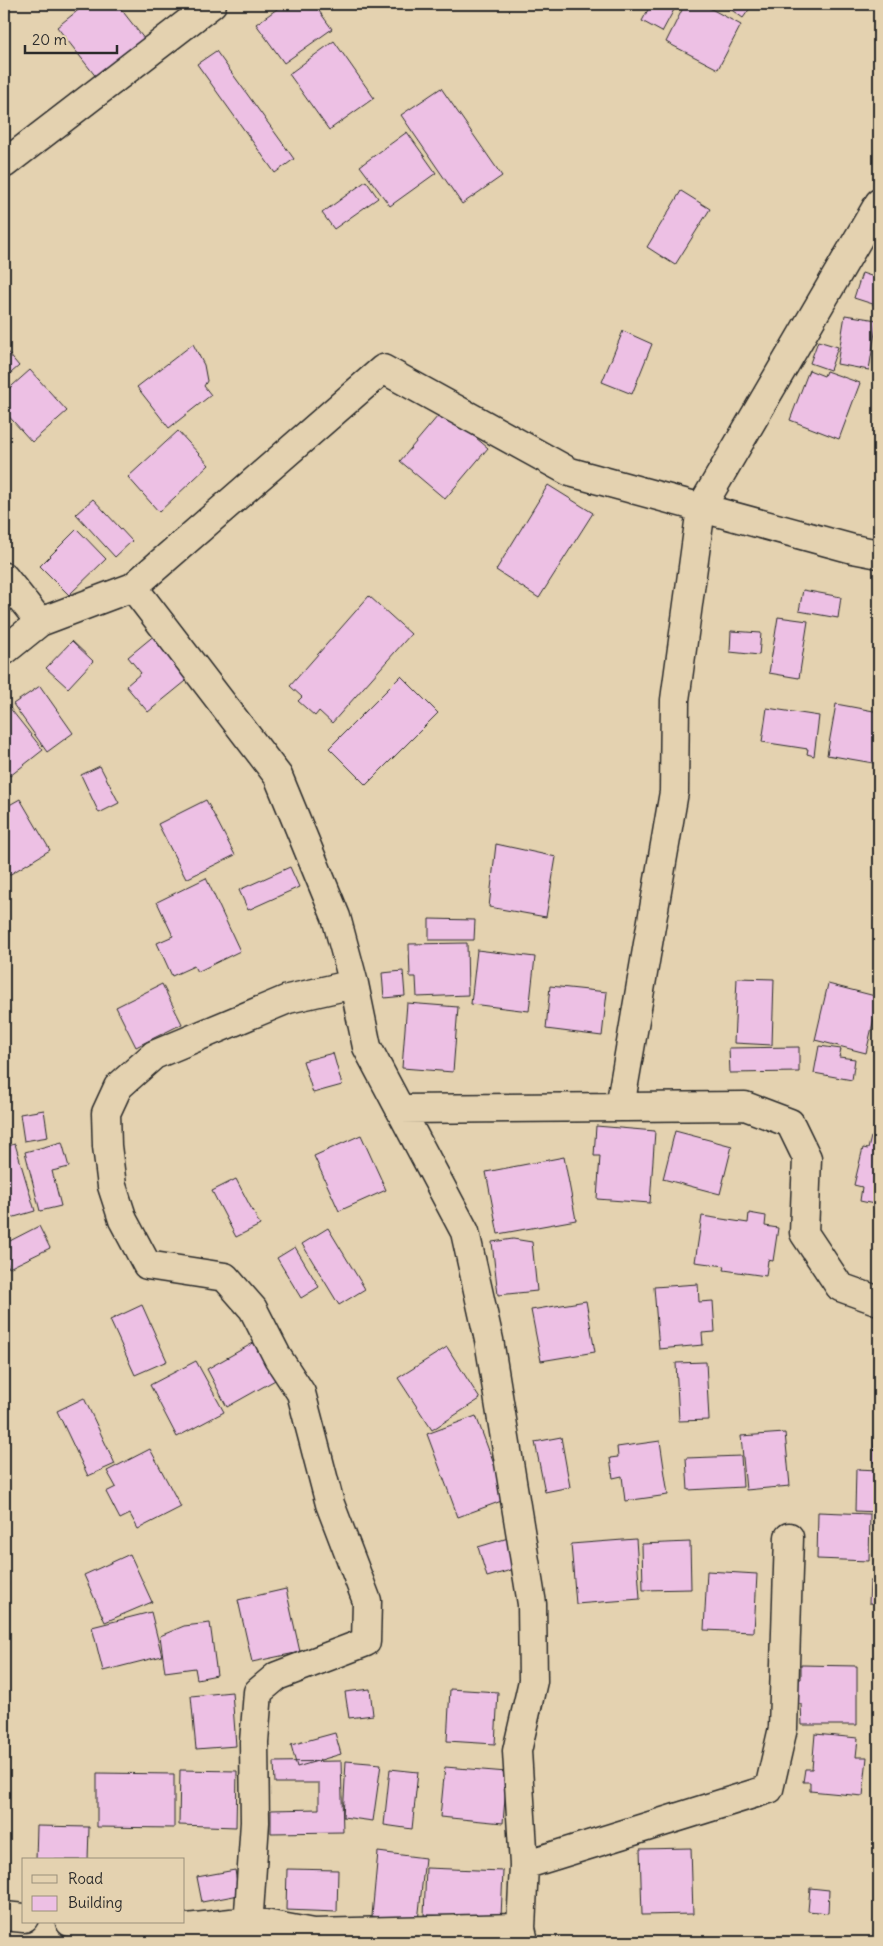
<svg xmlns="http://www.w3.org/2000/svg" width="883" height="1946" viewBox="0 0 883 1946" font-family="Delius,sans-serif">
  <style>
    .building { fill: #edc0e4; stroke: #2b2b2b }
    .lines { fill: none; stroke-linecap: round; stroke-linejoin: round }
    .minor-casing { stroke: #2b2b2b; stroke-width: 31 }
    .minor { stroke: #e4d2b0; stroke-width: 28 }
  </style>
  <rect width="100%" height="100%" fill="#e4d2b0"/>
  <filter id="ink" filterUnits="userSpaceOnUse"><feTurbulence type="fractalNoise" baseFrequency=".02" numOctaves="2"/><feDisplacementMap in="SourceGraphic" scale="10" xChannelSelector="R" yChannelSelector="G"/><feConvolveMatrix kernelMatrix="1 2 1 2 8 2 1 2 1" color-interpolation-filters="sRGB"/></filter>
  <g filter="url(#ink)">
    <path class="building" d="M 86,4 L 117,4 L 145,40 L 97,78 L 57,27 Z
      M 284,4 L 314,4 L 332,29 L 284,63 L 256,24 Z
      M 651,4 L 677,4 L 662,32 L 642,21 Z
      M 685,4 L 702,4 L 741,25 L 718,69 L 666,42 Z
      M 723,4 L 753,4 L 743,18 Z
      M 334,41 L 374,98 L 329,130 L 289,74 Z
      M 216,51 L 294,159 L 275,173 L 197,64 Z
      M 441,88 L 502,176 L 462,204 L 401,115 Z
      M 407,132 L 436,173 L 390,206 L 360,166 Z
      M 366,181 L 378,198 L 334,229 L 322,213 Z
      M 681,191 L 710,209 L 675,265 L 647,247 Z
      M 879,272 L 879,306 L 854,298 L 862,273 L 877,278 Z
      M 845,315 L 877,320 L 869,370 L 837,364 Z
      M 623,331 L 652,344 L 632,394 L 602,382 Z
      M 818,341 L 838,347 L 830,370 L 810,363 Z
      M 193,344 L 204,365 L 207,381 L 204,386 L 211,395 L 169,428 L 137,387 Z
      M 4,348 L 19,366 L 4,379 Z
      M 30,370 L 67,411 L 32,442 L 4,411 L 4,393 Z
      M 809,370 L 824,376 L 826,371 L 860,383 L 839,439 L 790,420 Z
      M 443,410 L 488,448 L 445,499 L 400,461 Z
      M 178,431 L 209,465 L 159,512 L 128,477 Z
      M 548,485 L 593,513 L 539,598 L 496,570 Z
      M 93,499 L 132,541 L 115,557 L 76,514 Z
      M 77,529 L 106,559 L 69,595 L 40,566 Z
      M 803,590 L 841,597 L 838,618 L 799,611 Z
      M 369,596 L 411,634 L 332,723 L 319,711 L 315,716 L 298,701 L 302,697 L 290,686 Z
      M 778,617 L 808,621 L 799,678 L 769,673 Z
      M 731,631 L 761,633 L 759,655 L 730,652 Z
      M 156,634 L 191,677 L 148,712 L 126,686 L 141,673 L 128,657 Z
      M 72,641 L 93,661 L 68,688 L 46,668 Z
      M 401,676 L 438,713 L 366,785 L 329,748 Z
      M 40,686 L 73,733 L 47,752 L 13,704 Z
      M 836,704 L 879,712 L 879,764 L 827,755 Z
      M 9,707 L 43,750 L 10,776 L 4,768 L 4,712 Z
      M 767,708 L 819,716 L 814,756 L 807,754 L 808,749 L 762,742 Z
      M 100,766 L 119,803 L 99,813 L 81,775 Z
      M 20,799 L 50,850 L 4,878 L 4,808 Z
      M 206,800 L 235,855 L 186,879 L 158,824 Z
      M 496,844 L 556,857 L 546,917 L 489,907 Z
      M 290,867 L 299,887 L 248,910 L 239,890 Z
      M 206,878 L 240,951 L 197,972 L 194,966 L 172,976 L 157,943 L 173,936 L 157,902 Z
      M 429,919 L 475,920 L 474,940 L 429,940 Z
      M 467,943 L 468,995 L 417,997 L 416,977 L 410,977 L 409,944 Z
      M 477,950 L 535,957 L 529,1011 L 471,1004 Z
      M 403,971 L 405,996 L 384,998 L 382,973 Z
      M 737,978 L 774,979 L 772,1045 L 734,1043 Z
      M 162,984 L 182,1024 L 136,1047 L 116,1007 Z
      M 828,984 L 879,997 L 866,1053 L 815,1040 Z
      M 550,986 L 607,992 L 602,1036 L 546,1029 Z
      M 407,1003 L 458,1007 L 453,1072 L 402,1068 Z
      M 819,1046 L 841,1049 L 839,1057 L 855,1059 L 852,1080 L 814,1073 Z
      M 799,1047 L 799,1072 L 730,1073 L 729,1048 Z
      M 333,1053 L 342,1085 L 313,1093 L 303,1061 Z
      M 44,1110 L 48,1137 L 24,1141 L 20,1114 Z
      M 596,1126 L 655,1131 L 650,1203 L 597,1199 L 600,1156 L 594,1156 Z
      M 675,1131 L 732,1146 L 720,1194 L 663,1179 Z
      M 361,1135 L 386,1190 L 339,1211 L 314,1156 Z
      M 871,1137 L 879,1138 L 879,1205 L 860,1201 L 862,1187 L 854,1185 L 863,1148 L 868,1149 Z
      M 62,1142 L 69,1167 L 52,1171 L 61,1206 L 40,1211 L 25,1152 Z
      M 15,1144 L 35,1211 L 4,1220 L 4,1147 Z
      M 564,1157 L 576,1220 L 498,1234 L 486,1172 Z
      M 236,1179 L 260,1225 L 236,1237 L 212,1191 Z
      M 749,1213 L 766,1216 L 765,1226 L 778,1228 L 773,1261 L 768,1260 L 766,1276 L 724,1270 L 725,1266 L 695,1262 L 702,1216 L 748,1223 Z
      M 39,1226 L 50,1248 L 9,1268 L 4,1257 L 4,1244 Z
      M 328,1228 L 365,1289 L 339,1305 L 302,1244 Z
      M 513,1239 L 532,1242 L 537,1291 L 498,1295 L 492,1242 Z
      M 295,1247 L 319,1287 L 301,1298 L 277,1258 Z
      M 698,1284 L 699,1302 L 713,1301 L 715,1332 L 702,1333 L 703,1345 L 659,1349 L 654,1287 Z
      M 586,1301 L 595,1352 L 541,1361 L 531,1310 Z
      M 142,1305 L 167,1361 L 135,1375 L 110,1320 Z
      M 264,1337 L 286,1374 L 227,1407 L 207,1369 Z
      M 447,1347 L 480,1399 L 432,1430 L 398,1378 Z
      M 196,1361 L 224,1412 L 177,1437 L 150,1385 Z
      M 706,1362 L 709,1420 L 679,1421 L 676,1363 Z
      M 876,1375 L 879,1375 L 879,1462 L 873,1462 Z
      M 84,1398 L 115,1464 L 88,1476 L 57,1411 Z
      M 476,1416 L 507,1499 L 458,1517 L 427,1434 Z
      M 785,1433 L 790,1486 L 746,1490 L 741,1436 Z
      M 561,1437 L 570,1487 L 545,1492 L 535,1442 Z
      M 660,1441 L 668,1495 L 625,1501 L 622,1476 L 613,1478 L 610,1458 L 618,1457 L 617,1447 Z
      M 150,1449 L 181,1507 L 138,1529 L 130,1514 L 120,1519 L 106,1492 L 116,1487 L 107,1471 Z
      M 741,1456 L 743,1487 L 688,1490 L 686,1458 Z
      M 856,1469 L 879,1470 L 879,1512 L 855,1511 Z
      M 818,1512 L 870,1514 L 869,1561 L 817,1559 Z
      M 515,1536 L 525,1566 L 487,1577 L 478,1547 Z
      M 636,1539 L 640,1599 L 576,1604 L 571,1544 Z
      M 690,1542 L 691,1589 L 643,1590 L 642,1544 Z
      M 130,1554 L 152,1602 L 105,1622 L 84,1575 Z
      M 4,1563 L 8,1585 L 4,1586 Z
      M 707,1571 L 757,1574 L 754,1632 L 704,1630 Z
      M 870,1581 L 879,1582 L 879,1604 L 869,1603 Z
      M 286,1589 L 300,1652 L 252,1662 L 238,1600 Z
      M 151,1612 L 162,1656 L 103,1671 L 92,1627 Z
      M 210,1623 L 217,1675 L 197,1679 L 195,1668 L 165,1672 L 160,1636 L 184,1626 Z
      M 801,1665 L 857,1666 L 857,1725 L 802,1725 L 801,1704 L 796,1704 L 796,1679 L 801,1679 Z
      M 370,1689 L 373,1715 L 349,1718 L 345,1692 Z
      M 450,1689 L 498,1692 L 495,1744 L 447,1741 Z
      M 232,1692 L 236,1746 L 196,1749 L 191,1696 Z
      M 335,1733 L 341,1754 L 297,1767 L 291,1745 Z
      M 815,1734 L 858,1738 L 856,1757 L 867,1757 L 863,1796 L 810,1791 L 810,1782 L 803,1782 L 805,1769 L 812,1769 Z
      M 341,1761 L 343,1832 L 271,1833 L 271,1810 L 319,1809 L 319,1783 L 275,1783 L 274,1762 Z
      M 346,1761 L 381,1764 L 373,1821 L 343,1817 Z
      M 445,1767 L 507,1772 L 503,1823 L 440,1817 Z
      M 390,1769 L 418,1772 L 412,1829 L 384,1825 Z
      M 180,1770 L 237,1771 L 236,1827 L 179,1825 Z
      M 97,1773 L 174,1774 L 174,1828 L 97,1827 Z
      M 4,1774 L 7,1774 L 5,1844 L 4,1844 Z
      M 37,1826 L 89,1827 L 88,1860 L 36,1860 Z
      M 691,1848 L 693,1914 L 642,1915 L 640,1849 Z
      M 378,1852 L 425,1858 L 418,1921 L 372,1916 Z
      M 426,1868 L 503,1871 L 501,1917 L 424,1915 Z
      M 287,1869 L 338,1870 L 337,1912 L 286,1910 Z
      M 235,1870 L 239,1895 L 202,1902 L 197,1877 Z
      M 810,1888 L 829,1890 L 828,1913 L 808,1911 Z
      M 223,1935 L 223,1942 L 161,1942 Z"/>
    <g class="lines">
      <g class="minor-casing">
        <path id="minor" d="M 4,164 L 212,4
          M 4,577 L 40,622
          M 133,587 L 278,776 L 336,917 L 354,984 L 367,1047 L 465,1232 L 489,1340 L 532,1604 L 533,1681 L 517,1751 L 524,1865 L 521,1928 L 524,1942
          M 4,651 L 40,622 L 133,587 L 383,369 L 570,472 L 853,549 L 879,554
          M 620,1107 L 674,792 L 675,700 L 701,508 L 879,203
          M 400,1109 L 745,1106 L 790,1123 L 807,1158 L 804,1233 L 840,1287 L 879,1301
          M 524,1865 L 769,1789 L 783,1728 L 789,1537
          M 4,1916 L 24,1918
          M 70,1922 L 98,1932 L 134,1934 L 249,1921 L 313,1933 L 521,1928
          M 247,1942 L 255,1822 L 254,1742 L 258,1692 L 277,1676 L 366,1642 L 367,1601 L 330,1504 L 301,1393 L 278,1358 L 253,1309 L 225,1277 L 147,1265 L 123,1220 L 112,1186 L 107,1146 L 106,1113 L 118,1087 L 154,1055 L 288,999 L 354,984"/>
      </g>
      <use href="#minor" class="minor"/>
    </g>
  </g>
  <rect width="883" height="1946" fill="none" stroke="#e4d2b0" stroke-width="20"/>
  <rect x="10" y="10" width="863" height="1926" fill="none" stroke="#2b2b2b" stroke-width="2" filter="url(#ink)"/>
  <rect x="22" y="1858" width="162" height="65" fill="#e4d2b0" stroke="#9a8f7b"/>
  <rect x="32" y="1875" width="25" height="8" fill="#e4d2b0" stroke="#9a8f7b"/>
  <text x="68" y="1884" font-size="15" fill="#2b2b2b">Road</text>
  <rect x="32" y="1896" width="25" height="15" fill="#edc0e4" stroke="#9a8f7b"/>
  <text x="68" y="1908" font-size="15" fill="#2b2b2b">Building</text>
  <path d="M25 45v8h92v-8" fill="none" stroke="#2b2b2b" stroke-width="2.5"/>
  <text x="32" y="45" font-size="15" fill="#2b2b2b" stroke="#e4d2b0" stroke-width="4" paint-order="stroke">20 m</text>
</svg>
